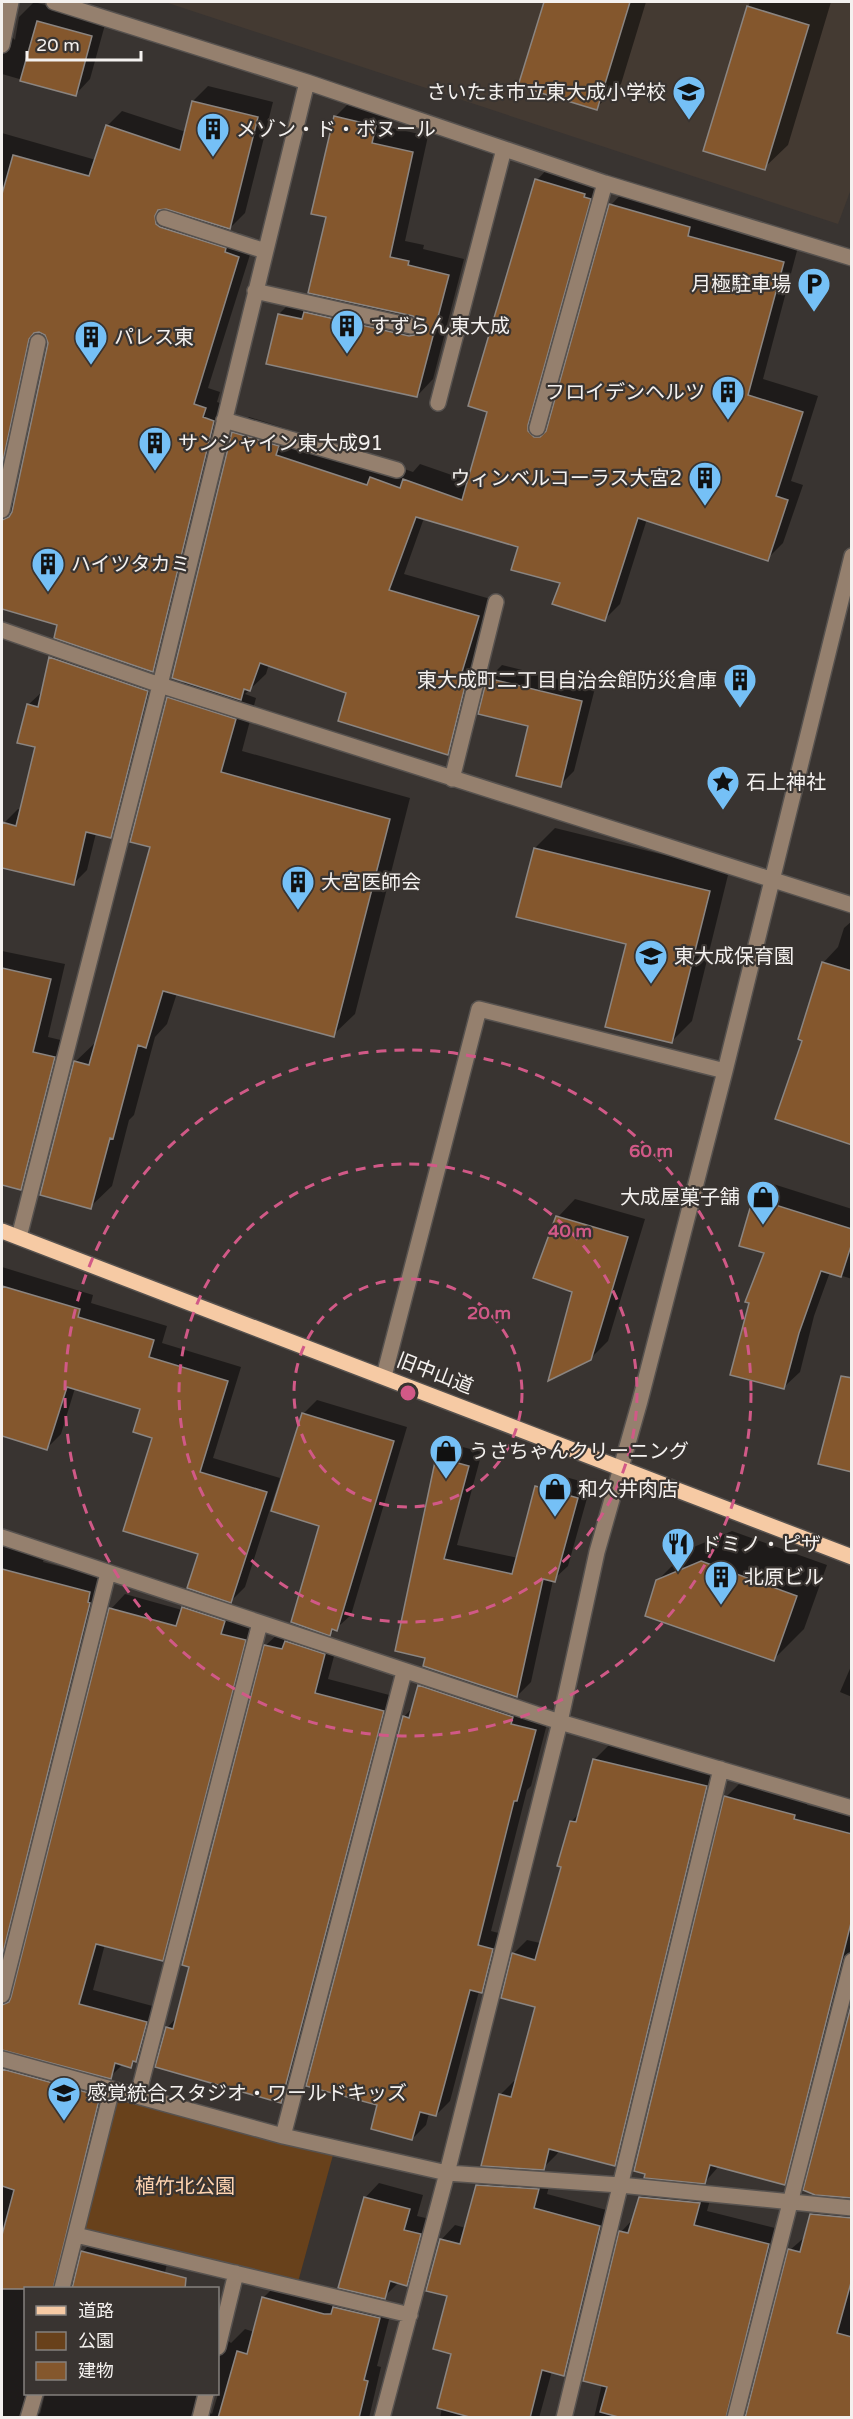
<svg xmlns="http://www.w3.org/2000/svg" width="853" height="2419" viewBox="0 0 853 2419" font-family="'Varela Round','Noto Sans JP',sans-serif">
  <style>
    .built { fill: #443a32 }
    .green { fill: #68411b }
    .shadow { fill: #0007; fill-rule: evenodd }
    .building { fill: #84572d; stroke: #8b8581; stroke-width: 1.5 }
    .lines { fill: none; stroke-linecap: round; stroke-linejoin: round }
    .minor-casing { stroke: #57524f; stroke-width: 18 }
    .major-casing { stroke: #57524f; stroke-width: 18 }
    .minor { stroke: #95806e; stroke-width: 15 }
    .major { stroke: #f6caa4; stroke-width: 15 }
    .ring { fill: none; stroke: #d15987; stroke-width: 3; stroke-dasharray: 10 8 }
    .labels { text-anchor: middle; stroke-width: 4.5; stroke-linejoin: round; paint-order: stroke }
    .poi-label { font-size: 20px; fill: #f4f1ef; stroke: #393431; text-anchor: start }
    .street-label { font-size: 20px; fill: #f4f1ef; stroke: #393431 }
    .park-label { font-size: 20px; fill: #ffd4b0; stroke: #393431 }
    .centre { fill: #d15987; stroke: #393431; stroke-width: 3 }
    .ring-label { font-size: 18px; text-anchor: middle; font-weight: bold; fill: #d15987; stroke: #393431; stroke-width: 4.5; stroke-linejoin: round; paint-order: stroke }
  </style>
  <rect width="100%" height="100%" fill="#393431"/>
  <path class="built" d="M 165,2 L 851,2 L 851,189 L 838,224 Z"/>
  <path class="green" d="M 118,2097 L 333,2155 L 298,2282 L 85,2230 Z"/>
  <path class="shadow" d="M 2,2 L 12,2 L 7,32 L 15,40 L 19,17 L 34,2 L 106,21 L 90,79 L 75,95 L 2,74 Z
    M 546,2 L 646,2 L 621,84 L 596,108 L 520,85 Z
    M 750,2 L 831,2 L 788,145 L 764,168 L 705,150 Z
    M 208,86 L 273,102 L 245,213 L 228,230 L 240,233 L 239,237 L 254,242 L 208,388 L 220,392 L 217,402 L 229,406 L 168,656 L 153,671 L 59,624 L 2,607 L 2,247 L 5,234 L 2,233 L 2,133 L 96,160 L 107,126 L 122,111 L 186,132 L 193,101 ZM 43,333 L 45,333 L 49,344 L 15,504 L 10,502 L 7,492 Z
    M 352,100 L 392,109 L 388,127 L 428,136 L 405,241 L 424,245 L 423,249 L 464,259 L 433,379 L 417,396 L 279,314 L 295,298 L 316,302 L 323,295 L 335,117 Z
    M 552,164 L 600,178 L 543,415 L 550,422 L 611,205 L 626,189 L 798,247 L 763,379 L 818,396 L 791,481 L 803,485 L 783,543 L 767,559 L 647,519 L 620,604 L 604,620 L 520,546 L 424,518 L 404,574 L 494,600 L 463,738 L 447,753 L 348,692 L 269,664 L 266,674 L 245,694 L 256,698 L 242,751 L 410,798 L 355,1014 L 333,1035 L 177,993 L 167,1024 L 155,1037 L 134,1115 L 129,1120 L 112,1186 L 90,1207 L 75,1062 L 97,1041 L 151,846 L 168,698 L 185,681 L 233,433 L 249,417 L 294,431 L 291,440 L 387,463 L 413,472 L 420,464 L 469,481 L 489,411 L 537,180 Z
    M 65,644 L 161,677 L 124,822 L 110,836 L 96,833 L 87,870 L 73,884 L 2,866 L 2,835 L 4,823 L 18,809 L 22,810 L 37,746 L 28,705 L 43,691 L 51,658 Z
    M 502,665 L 595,688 L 574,771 L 560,785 L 530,725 L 488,679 Z
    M 555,828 L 729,871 L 692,1021 L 672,1041 L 628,943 L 535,848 Z
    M 852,921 L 852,1145 L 804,1040 L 823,963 L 838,947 L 844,928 Z
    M 2,951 L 65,964 L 48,1037 L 69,1042 L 36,1173 L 20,1189 L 2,1183 Z
    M 770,1183 L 852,1209 L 852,1279 L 830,1272 L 814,1316 L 800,1372 L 784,1387 L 750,1302 L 766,1252 L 754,1199 Z
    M 575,1199 L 645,1219 L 608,1341 L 590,1359 L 558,1217 Z
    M 2,1267 L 93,1295 L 91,1303 L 167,1326 L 162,1343 L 241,1367 L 213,1458 L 280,1478 L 245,1587 L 231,1601 L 200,1553 L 142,1408 L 75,1388 L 61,1434 L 47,1448 L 2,1435 Z
    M 317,1400 L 407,1427 L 351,1615 L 330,1634 L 321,1525 L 303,1414 Z
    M 451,1444 L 482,1452 L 457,1545 L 518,1558 L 537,1487 L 551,1473 L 591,1484 L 568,1566 L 553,1580 L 531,1682 L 517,1696 L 425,1665 L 437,1458 Z
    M 732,1531 L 827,1565 L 804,1629 L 773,1660 L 658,1580 L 689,1549 Z
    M 2,1543 L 45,1554 L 43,1562 L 104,1578 L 6,1984 L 14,1992 L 111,1609 L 125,1594 L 182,1610 L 197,1593 L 238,1607 L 234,1620 L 259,1626 L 176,1945 L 162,1959 L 105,1944 L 93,1990 L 160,2008 L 145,2052 L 131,2066 L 123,2064 L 110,2077 L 9,2049 L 14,2055 L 113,2082 L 70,2282 L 74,2283 L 83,2251 L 97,2237 L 169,2256 L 161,2288 L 26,2288 L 26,2394 L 36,2394 L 32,2406 L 40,2414 L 45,2394 L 207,2394 L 204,2407 L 212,2414 L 218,2394 L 218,2322 L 222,2336 L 231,2343 L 245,2329 L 254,2332 L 263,2298 L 278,2283 L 393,2304 L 377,2366 L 381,2367 L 369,2418 L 2,2418 Z
    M 280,1632 L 338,1641 L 328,1679 L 397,1697 L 295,2088 L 281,2101 L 167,2028 L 177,2017 L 266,1645 Z
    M 852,1664 L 852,1697 L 840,1692 Z
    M 433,1672 L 526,1703 L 525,1710 L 549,1716 L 531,1786 L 527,1790 L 491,1931 L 506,1935 L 496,1978 L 482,1992 L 479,1991 L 450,2101 L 436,2115 L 429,2113 L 426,2125 L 412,2139 L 379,2104 L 404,1717 L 413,1707 L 419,1686 Z
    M 609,1745 L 720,1772 L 629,2150 L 615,2164 L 559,2150 L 557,2154 L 543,2168 L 500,2095 L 514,2081 L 517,2081 L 536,2006 L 513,1954 L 527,1940 L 540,1943 L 563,1866 L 571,1822 L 580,1812 L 595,1759 Z
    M 740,1783 L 808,1801 L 807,1805 L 852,1816 L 852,1961 L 798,2169 L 784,2183 L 719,2166 L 705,2182 L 726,1797 Z
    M 491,2171 L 552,2175 L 547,2194 L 614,2212 L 578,2360 L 564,2374 L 552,2371 L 539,2418 L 440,2418 L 453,2353 L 449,2295 L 441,2240 L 455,2225 L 466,2228 L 477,2186 Z
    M 379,2183 L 423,2195 L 417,2216 L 434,2220 L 421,2270 L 407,2284 L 398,2283 L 384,2297 L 365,2198 Z
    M 654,2183 L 713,2189 L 707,2211 L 783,2230 L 742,2410 L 748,2414 L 790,2250 L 806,2236 L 812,2214 L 826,2200 L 852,2203 L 852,2418 L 594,2418 L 602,2384 L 621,2232 L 634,2218 L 640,2197 Z"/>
  <path class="building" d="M 544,2 L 630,2 L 597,110 L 518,86 Z
    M 747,6 L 809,25 L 765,170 L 703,151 Z
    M 37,21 L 92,36 L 76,96 L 20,81 Z
    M 192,101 L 258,117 L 230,229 L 166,209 L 158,210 L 155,216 L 156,224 L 160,227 L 226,248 L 225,252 L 239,257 L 194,404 L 206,408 L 203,417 L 214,421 L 153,672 L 54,638 L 57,625 L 2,609 L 2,520 L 9,517 L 12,512 L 48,343 L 45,335 L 39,332 L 34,333 L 29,339 L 2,466 L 2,194 L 13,155 L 89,176 L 106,125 L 180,150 Z
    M 334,116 L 376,126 L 372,143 L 413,152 L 390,257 L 409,261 L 408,265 L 449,275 L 417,397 L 266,364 L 278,314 L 302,319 L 304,312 L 409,336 L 414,335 L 420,329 L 420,323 L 413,316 L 308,293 L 326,217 L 311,214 Z
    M 535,179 L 585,194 L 584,197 L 591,199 L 528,425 L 528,431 L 534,437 L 540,437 L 546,431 L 609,204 L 690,227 L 688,236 L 784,262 L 748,395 L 803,412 L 776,496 L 788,500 L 768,561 L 638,518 L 605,621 L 552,604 L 560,583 L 511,570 L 518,547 L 416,517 L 389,590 L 479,616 L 462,672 L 468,674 L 448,755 L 338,721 L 346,693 L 260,663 L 250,691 L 244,689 L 241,700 L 172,678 L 232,432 L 279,446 L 276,455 L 367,485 L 370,477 L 400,488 L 403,479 L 462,500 L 487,412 L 468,406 Z
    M 49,657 L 148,691 L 111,838 L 86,832 L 74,885 L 2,868 L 2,822 L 16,826 L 35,747 L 17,743 L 27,704 L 38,707 Z
    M 487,678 L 582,701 L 561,787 L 516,776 L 528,726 L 478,714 Z
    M 167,697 L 236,719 L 221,772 L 390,819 L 334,1037 L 163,991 L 146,1048 L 138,1045 L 113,1139 L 110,1138 L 91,1209 L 40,1195 L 74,1061 L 89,1065 L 150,847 L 130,842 Z
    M 534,848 L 710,891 L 672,1043 L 605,1027 L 626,944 L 516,917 Z
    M 822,962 L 852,971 L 852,1145 L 775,1119 L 802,1041 L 798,1039 Z
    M 2,968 L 51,979 L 33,1052 L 55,1057 L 21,1190 L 2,1185 Z
    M 753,1198 L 852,1229 L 852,1243 L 841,1277 L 821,1271 L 799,1333 L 784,1389 L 730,1375 L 749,1303 L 745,1302 L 764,1253 L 739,1246 Z
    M 556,1216 L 628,1237 L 591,1360 L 548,1381 L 572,1292 L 533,1278 Z
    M 2,1286 L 80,1309 L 78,1317 L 154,1340 L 149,1357 L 228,1381 L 200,1472 L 267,1492 L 231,1603 L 187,1588 L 198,1554 L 123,1531 L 152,1438 L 133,1432 L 140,1409 L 67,1387 L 47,1450 L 2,1436 Z
    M 841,1376 L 852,1378 L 852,1472 L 818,1464 Z
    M 302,1413 L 394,1441 L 337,1631 L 332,1629 L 330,1636 L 291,1622 L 319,1526 L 271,1511 Z
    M 436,1457 L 469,1466 L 444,1559 L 512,1574 L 535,1486 L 578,1498 L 555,1582 L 543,1579 L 517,1697 L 423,1666 L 425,1658 L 395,1651 Z
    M 701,1561 L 797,1596 L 774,1661 L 645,1616 L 656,1580 Z
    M 2,1569 L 90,1592 L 88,1602 L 90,1603 L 2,1957 Z
    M 182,1607 L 225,1621 L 221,1634 L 246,1640 L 163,1961 L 96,1944 L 79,2004 L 147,2022 L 136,2062 L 133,2061 L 131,2068 L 115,2063 L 111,2079 L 2,2050 L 2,2005 L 9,2002 L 11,1997 L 109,1608 L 176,1626 Z
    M 285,1641 L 325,1654 L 315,1693 L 384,1711 L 281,2103 L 155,2067 L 166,2027 L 173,2029 L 189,1967 L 182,1965 L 264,1645 L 282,1649 Z
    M 418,1685 L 513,1717 L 511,1724 L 536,1730 L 517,1801 L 514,1801 L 478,1945 L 493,1949 L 482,1993 L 470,1990 L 436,2116 L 420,2112 L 412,2140 L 371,2129 L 377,2105 L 306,2086 L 403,1716 L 409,1718 Z
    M 593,1759 L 707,1786 L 615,2166 L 549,2149 L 544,2170 L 481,2166 L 499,2094 L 511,2097 L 535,2007 L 501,1998 L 512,1953 L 535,1960 L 561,1867 L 557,1866 L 570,1821 L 576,1822 Z
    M 724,1796 L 795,1815 L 794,1819 L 852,1834 L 852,1919 L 785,2185 L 710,2165 L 705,2184 L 644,2178 L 645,2174 L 634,2171 Z
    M 852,2002 L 852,2198 L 815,2195 L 803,2190 Z
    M 2,2069 L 100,2096 L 53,2289 L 2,2289 L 2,2235 L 14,2190 L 2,2186 Z
    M 476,2185 L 539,2189 L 534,2208 L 600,2226 L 564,2376 L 542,2370 L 530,2418 L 473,2418 L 437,2408 L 451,2354 L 433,2349 L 447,2296 L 426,2291 L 440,2239 L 460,2244 Z
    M 364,2197 L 410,2209 L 404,2230 L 421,2234 L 407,2286 L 390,2281 L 385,2299 L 338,2288 Z
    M 639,2197 L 700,2203 L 694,2225 L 769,2244 L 726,2418 L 622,2418 L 600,2412 L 607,2387 L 583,2381 L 619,2231 L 628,2233 Z
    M 810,2214 L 852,2218 L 852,2279 L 837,2333 L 852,2337 L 852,2418 L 745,2418 L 788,2249 L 800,2252 Z
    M 81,2251 L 186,2278 L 185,2289 L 72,2289 Z
    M 262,2297 L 324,2314 L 331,2314 L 333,2307 L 380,2318 L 364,2380 L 368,2381 L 359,2418 L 218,2418 L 237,2351 L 247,2354 Z"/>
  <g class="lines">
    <g class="minor-casing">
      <path id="minor" d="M 54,2 L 307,82 L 605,183 L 852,258
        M 2,45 L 11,2
        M 164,218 L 265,251
        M 255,291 L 411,326
        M 438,403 L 504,149
        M 224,420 L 397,470
        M 537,428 L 605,183
        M 2,510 L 38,342
        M 2,630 L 160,685 L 852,905
        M 452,779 L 496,602
        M 19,1237 L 160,685 L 307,82
        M 384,1376 L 479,1009 L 725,1071
        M 2,1537 L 560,1722 L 852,1808
        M 2,1995 L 108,1573
        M 2,2059 L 283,2136 L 447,2173 L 620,2185 L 852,2208
        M 138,2095 L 260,1623
        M 283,2136 L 404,1672
        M 76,2235 L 410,2315
        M 62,2288 L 112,2089
        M 218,2347 L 236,2273
        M 28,2418 L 35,2394
        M 200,2418 L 206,2394
        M 382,2418 L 447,2173 L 560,1722 L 597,1552 L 640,1401 L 725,1071 L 852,556
        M 564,2418 L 721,1769
        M 735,2418 L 852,1961"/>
    </g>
    <g class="major-casing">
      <path id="major" d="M 2,1231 L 852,1557"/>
    </g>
    <use href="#minor" class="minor"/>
    <use href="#major" class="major"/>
  </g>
  <g class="ring">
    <circle cx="408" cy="1393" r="114"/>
    <circle cx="408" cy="1393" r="229"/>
    <circle cx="408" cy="1393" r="343"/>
  </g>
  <defs>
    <g id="school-pin" transform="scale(1.725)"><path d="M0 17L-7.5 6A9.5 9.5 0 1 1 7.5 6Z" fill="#75c0f6" stroke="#393431"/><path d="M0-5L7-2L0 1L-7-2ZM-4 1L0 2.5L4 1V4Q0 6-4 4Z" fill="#111"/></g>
    <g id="building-pin" transform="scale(1.725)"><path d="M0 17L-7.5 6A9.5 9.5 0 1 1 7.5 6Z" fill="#75c0f6" stroke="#393431"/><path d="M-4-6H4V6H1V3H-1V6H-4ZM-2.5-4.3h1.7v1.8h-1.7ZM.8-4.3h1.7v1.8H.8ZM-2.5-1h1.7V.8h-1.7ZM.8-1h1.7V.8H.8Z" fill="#111"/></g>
    <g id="parking-pin" transform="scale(1.725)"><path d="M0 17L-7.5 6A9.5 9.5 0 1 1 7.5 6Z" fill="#75c0f6" stroke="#393431"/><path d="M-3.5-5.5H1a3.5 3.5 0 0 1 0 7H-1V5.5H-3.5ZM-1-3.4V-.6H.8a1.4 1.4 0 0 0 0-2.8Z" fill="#111"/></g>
    <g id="sight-pin" transform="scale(1.725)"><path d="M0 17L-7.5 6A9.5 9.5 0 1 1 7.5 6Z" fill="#75c0f6" stroke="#393431"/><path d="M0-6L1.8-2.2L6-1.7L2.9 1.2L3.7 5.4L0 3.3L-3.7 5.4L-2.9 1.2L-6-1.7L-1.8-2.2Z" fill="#111"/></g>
    <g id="shop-pin" transform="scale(1.725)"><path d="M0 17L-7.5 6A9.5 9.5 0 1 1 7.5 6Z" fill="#75c0f6" stroke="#393431"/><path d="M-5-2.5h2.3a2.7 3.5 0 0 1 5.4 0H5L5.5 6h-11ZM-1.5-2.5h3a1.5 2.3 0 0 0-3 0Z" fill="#111"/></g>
    <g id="restaurant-pin" transform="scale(1.725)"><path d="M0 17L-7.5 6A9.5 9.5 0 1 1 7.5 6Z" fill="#75c0f6" stroke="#393431"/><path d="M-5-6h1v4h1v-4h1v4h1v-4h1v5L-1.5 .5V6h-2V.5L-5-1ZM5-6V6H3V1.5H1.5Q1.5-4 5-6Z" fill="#111"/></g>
  </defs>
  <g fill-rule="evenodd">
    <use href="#school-pin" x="689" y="92"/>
    <use href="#building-pin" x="213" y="129"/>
    <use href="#parking-pin" x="814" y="284"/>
    <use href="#building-pin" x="347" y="326"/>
    <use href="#building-pin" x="91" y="337"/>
    <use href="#building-pin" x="728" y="392"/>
    <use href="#building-pin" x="155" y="443"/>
    <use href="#building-pin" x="705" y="478"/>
    <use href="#building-pin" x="48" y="564"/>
    <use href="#building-pin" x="740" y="680"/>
    <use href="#sight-pin" x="723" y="782"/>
    <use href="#building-pin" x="298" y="882"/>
    <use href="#school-pin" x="651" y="956"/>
    <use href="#shop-pin" x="763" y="1197"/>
    <use href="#shop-pin" x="446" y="1451"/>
    <use href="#shop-pin" x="555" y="1489"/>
    <use href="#restaurant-pin" x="678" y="1544"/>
    <use href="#building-pin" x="721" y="1577"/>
    <use href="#school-pin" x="64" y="2093"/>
  </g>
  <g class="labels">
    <g class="poi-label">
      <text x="666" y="99" text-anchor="end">さいたま市立東大成小学校</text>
      <text x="236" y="136">メゾン・ド・ボヌール</text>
      <text x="791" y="291" text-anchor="end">月極駐車場</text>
      <text x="370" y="333">すずらん東大成</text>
      <text x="114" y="344">パレス東</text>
      <text x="705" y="399" text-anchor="end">フロイデンヘルツ</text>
      <text x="178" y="450">サンシャイン東大成91</text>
      <text x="682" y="485" text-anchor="end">ウィンベルコーラス大宮2</text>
      <text x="71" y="571">ハイツタカミ</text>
      <text x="717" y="687" text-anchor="end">東大成町二丁目自治会館防災倉庫</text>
      <text x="746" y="789">石上神社</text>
      <text x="321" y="889">大宮医師会</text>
      <text x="674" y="963">東大成保育園</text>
      <text x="740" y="1204" text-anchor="end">大成屋菓子舗</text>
      <text x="469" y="1458">うさちゃんクリーニング</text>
      <text x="578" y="1496">和久井肉店</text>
      <text x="701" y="1551">ドミノ・ピザ</text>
      <text x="744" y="1584">北原ビル</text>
      <text x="87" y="2100">感覚統合スタジオ・ワールドキッズ</text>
    </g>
    <g class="street-label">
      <text transform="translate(435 1373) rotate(21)" y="7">旧中山道</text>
    </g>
    <g class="park-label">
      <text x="185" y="2193">植竹北公園</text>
    </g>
  </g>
  <circle cx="408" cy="1393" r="9" class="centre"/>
  <g class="ring-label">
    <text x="651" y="1157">60 m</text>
    <text x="570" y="1237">40 m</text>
    <text x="489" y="1319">20 m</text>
  </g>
  <rect width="853" height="2419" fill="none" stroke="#f4f1ef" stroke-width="6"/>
  <rect x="24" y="2287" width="195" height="108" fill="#393431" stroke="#84807d" stroke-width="1.5"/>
  <rect x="36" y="2306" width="30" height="9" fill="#f6caa4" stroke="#84807d" stroke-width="1.5"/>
  <text x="78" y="2317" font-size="18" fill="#f4f1ef">道路</text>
  <rect x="36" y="2332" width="30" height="18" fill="#68411b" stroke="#84807d" stroke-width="1.5"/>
  <text x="78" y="2347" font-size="18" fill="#f4f1ef">公園</text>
  <rect x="36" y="2362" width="30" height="18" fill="#84572d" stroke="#84807d" stroke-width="1.5"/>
  <text x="78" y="2377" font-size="18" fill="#f4f1ef">建物</text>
  <path d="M27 51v9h114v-9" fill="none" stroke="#f4f1ef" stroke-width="3"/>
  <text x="36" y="51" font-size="18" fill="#f4f1ef" stroke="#393431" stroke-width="4.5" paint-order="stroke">20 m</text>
</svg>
